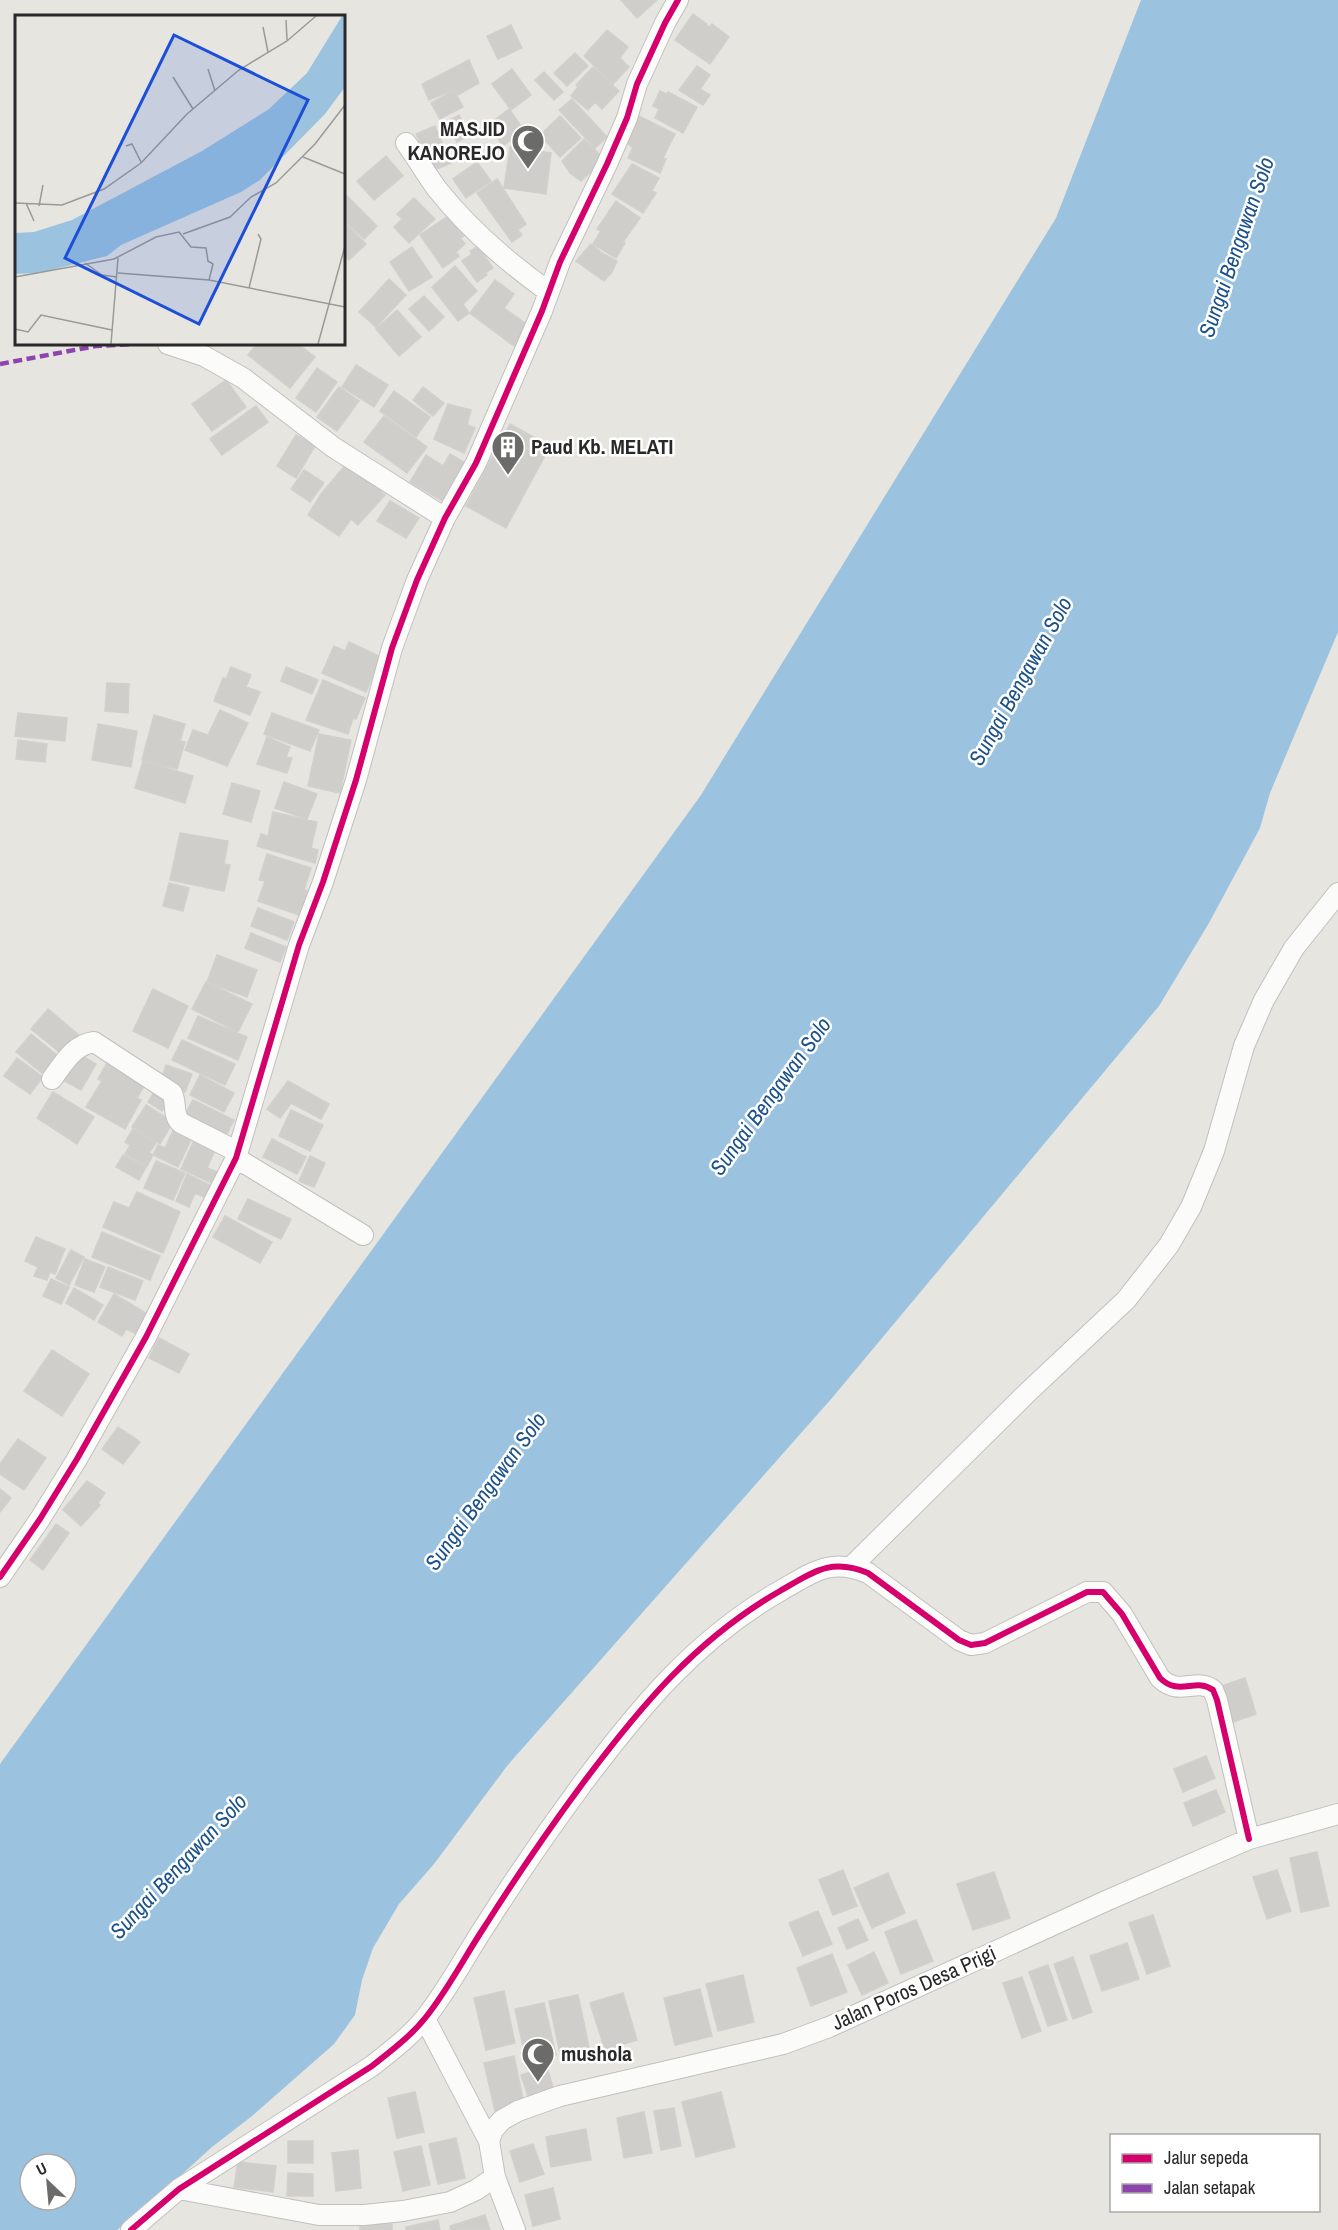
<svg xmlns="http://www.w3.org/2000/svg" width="1338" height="2230" viewBox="0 0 1338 2230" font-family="'Archivo Narrow',sans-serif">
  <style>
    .water { fill: #9bc3e0; fill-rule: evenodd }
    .building { fill: #cfcecb; stroke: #d1d0cc; stroke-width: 1.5 }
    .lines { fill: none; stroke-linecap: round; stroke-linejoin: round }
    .minor-casing { stroke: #c1c0c0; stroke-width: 22 }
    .minor { stroke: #fbfbfa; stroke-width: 20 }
    .quiet { stroke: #8e44ad; stroke-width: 4.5; stroke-dasharray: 9 4.5; stroke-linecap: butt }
    .cycleway-casing { stroke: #fff; stroke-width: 10 }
    .cycleway { stroke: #d6006c; stroke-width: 6 }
    .labels { text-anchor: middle; stroke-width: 5; stroke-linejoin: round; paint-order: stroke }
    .poi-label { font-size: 21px; font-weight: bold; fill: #292929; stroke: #fff; text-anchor: start }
    .street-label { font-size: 21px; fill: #292929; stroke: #fff }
    .water-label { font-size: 22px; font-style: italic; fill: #1c528a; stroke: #fff }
    .inset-road { fill: none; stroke: #9a9a97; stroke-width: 1.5 }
    .view { fill: #1d4ed8; fill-opacity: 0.15; stroke: #1d4ed8; stroke-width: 3 }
    .inset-edge { fill: none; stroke: #292929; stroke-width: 3 }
  </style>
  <rect width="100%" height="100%" fill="#e6e5e0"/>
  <path class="water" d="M 1141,0 L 1338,0 L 1338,632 L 1270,793 L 1260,828 L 1209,923 L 1159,1006 L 832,1398 L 507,1766 L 434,1864 L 399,1904 L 373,1948 L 362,1980 L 355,2015 L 334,2044 L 252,2116 L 212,2147 L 158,2196 L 117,2230 L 0,2230 L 0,1764 L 701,795 L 1056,218 ZM 30,2164 L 66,2164 L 66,2200 L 30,2200 Z"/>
  <path class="building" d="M 621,0 L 657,0 L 637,18 Z
    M 693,14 L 707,24 L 706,25 L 709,27 L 712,24 L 729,37 L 710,64 L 675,40 Z
    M 511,25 L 522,48 L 498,59 L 487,36 Z
    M 607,30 L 628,47 L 620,58 L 629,67 L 613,84 L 584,56 Z
    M 575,53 L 588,66 L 567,86 L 554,73 Z
    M 469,60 L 479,83 L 458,95 L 455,89 L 429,100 L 422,84 Z
    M 697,66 L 710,75 L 700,89 L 710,95 L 703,105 L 679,90 Z
    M 593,67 L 619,91 L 602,109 L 595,102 L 588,110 L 571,96 L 578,87 L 576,85 Z
    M 512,69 L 531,95 L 511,110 L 492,84 Z
    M 544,72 L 563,92 L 554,100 L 535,80 Z
    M 454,90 L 463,107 L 440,119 L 431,103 Z
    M 660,91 L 667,94 L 668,92 L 697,107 L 683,133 L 655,118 L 659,109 L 653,106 Z
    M 572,99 L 607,137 L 595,148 L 559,110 Z
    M 509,109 L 524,130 L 503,146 L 488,125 Z
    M 459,115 L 470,135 L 457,142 L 446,122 Z
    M 560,116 L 581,138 L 560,157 L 540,135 Z
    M 639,116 L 675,134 L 663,158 L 666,159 L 660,173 L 628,158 L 633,147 L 626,143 Z
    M 435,126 L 451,163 L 432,171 L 416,134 Z
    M 584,139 L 604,159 L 581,181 L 570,173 L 562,161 Z
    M 510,147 L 551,153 L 546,194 L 504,188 Z
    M 386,156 L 403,176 L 374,200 L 357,181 Z
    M 477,162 L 491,181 L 466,198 L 453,179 Z
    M 632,164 L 659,178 L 652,191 L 656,193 L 643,213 L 612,194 Z
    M 497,179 L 526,224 L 518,230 L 522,235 L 512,242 L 477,193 Z
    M 346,195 L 377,226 L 364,239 L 344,220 L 344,197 Z
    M 414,198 L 435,219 L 409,243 L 394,227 L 402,219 L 397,214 Z
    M 616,201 L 640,218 L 623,242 L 625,243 L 616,258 L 593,244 L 601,231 L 597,229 Z
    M 448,216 L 453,223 L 460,218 L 469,233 L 460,238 L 465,244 L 456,252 L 459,256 L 443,268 L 420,235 Z
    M 344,222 L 366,244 L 349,260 L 344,255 Z
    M 591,244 L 602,253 L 617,261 L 612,272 L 604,281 L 576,261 Z
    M 478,246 L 493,268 L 485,273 L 487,275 L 477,282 L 462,261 L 472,254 L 470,251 Z
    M 412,247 L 432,277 L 409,291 L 390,262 Z
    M 455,266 L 477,291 L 463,304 L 469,313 L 458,321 L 432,287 Z
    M 389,279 L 406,295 L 376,327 L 359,312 Z
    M 495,280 L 514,294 L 504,308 L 529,326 L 514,346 L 470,313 Z
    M 424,296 L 444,317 L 429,331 L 409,309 Z
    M 397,310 L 421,337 L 399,356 L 376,329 Z
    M 257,344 L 298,344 L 315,357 L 290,388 L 248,355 Z
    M 356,365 L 388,385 L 374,407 L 342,387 Z
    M 317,368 L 337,382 L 316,412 L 296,398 Z
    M 226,380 L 246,407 L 212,431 L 192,404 Z
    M 339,387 L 359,401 L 337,431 L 317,417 Z
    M 423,387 L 444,403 L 433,416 L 413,400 Z
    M 394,391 L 430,417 L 416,437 L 380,411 Z
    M 448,404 L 471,410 L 467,425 L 475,428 L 464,453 L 434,439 Z
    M 256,406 L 268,422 L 222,455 L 210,439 Z
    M 384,416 L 427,447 L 407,473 L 364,442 Z
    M 510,424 L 550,446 L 506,528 L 466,506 Z
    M 296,435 L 315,446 L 296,478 L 277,466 Z
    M 450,454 L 469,465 L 446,503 L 410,482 L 426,455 L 443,466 Z
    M 348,462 L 385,495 L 358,525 L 351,519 L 339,536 L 308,515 L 321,494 Z
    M 304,470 L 324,483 L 310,502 L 291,489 Z
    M 390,501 L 419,518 L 406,538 L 377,521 Z
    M 349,642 L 381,657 L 366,692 L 322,673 L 334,646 L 345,651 Z
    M 231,667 L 251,675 L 246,687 L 260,692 L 250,715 L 214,701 L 223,678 L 226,679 Z
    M 286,667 L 318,680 L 312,694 L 281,681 Z
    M 323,680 L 365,698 L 356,719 L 353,718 L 348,734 L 306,720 Z
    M 107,683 L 129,684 L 128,713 L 105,711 Z
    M 220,710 L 248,723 L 227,766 L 185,750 L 193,730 L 208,735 Z
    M 18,713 L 67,718 L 65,741 L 15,736 Z
    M 272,713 L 319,730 L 310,751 L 264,734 Z
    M 154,715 L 185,724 L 180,741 L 185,742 L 177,769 L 142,760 Z
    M 98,724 L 137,731 L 131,767 L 92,760 Z
    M 319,734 L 351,740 L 340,793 L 308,786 Z
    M 267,737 L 290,747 L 286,757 L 292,758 L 287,773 L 257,764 Z
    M 18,740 L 47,744 L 45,762 L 16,759 Z
    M 143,761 L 193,776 L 185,803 L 135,788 Z
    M 284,782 L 317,794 L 307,819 L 275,808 Z
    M 232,783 L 260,791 L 251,822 L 223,814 Z
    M 273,812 L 317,822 L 311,848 L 318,850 L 315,863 L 257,846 L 261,834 L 268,836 Z
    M 180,833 L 228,841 L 224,864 L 230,865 L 224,891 L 170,880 Z
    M 267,854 L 311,868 L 304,890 L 314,893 L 305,917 L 258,901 L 265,881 L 259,880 Z
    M 169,883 L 189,888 L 183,911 L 163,906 Z
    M 258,908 L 294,922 L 287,940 L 251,926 Z
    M 251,933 L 286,947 L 280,962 L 245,948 Z
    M 217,955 L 257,970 L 247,997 L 207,982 Z
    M 206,982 L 252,1004 L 238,1032 L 192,1009 Z
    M 153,989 L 188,1006 L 168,1048 L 133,1031 Z
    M 48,1009 L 80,1036 L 64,1056 L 31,1029 Z
    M 198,1016 L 247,1037 L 238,1060 L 188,1038 Z
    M 31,1034 L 57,1055 L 42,1073 L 16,1052 Z
    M 182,1040 L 235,1064 L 225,1085 L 172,1060 Z
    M 77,1053 L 96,1064 L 81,1090 L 61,1079 Z
    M 17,1058 L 43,1077 L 30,1094 L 4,1076 Z
    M 109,1059 L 147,1081 L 137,1098 L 141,1100 L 125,1129 L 86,1107 L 102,1081 L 98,1079 Z
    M 166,1065 L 192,1074 L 185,1092 L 160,1083 Z
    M 200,1075 L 234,1093 L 224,1112 L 190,1095 Z
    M 288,1081 L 329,1104 L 321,1119 L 291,1103 L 280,1118 L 267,1109 Z
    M 157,1087 L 171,1096 L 162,1111 L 148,1102 Z
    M 53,1092 L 94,1117 L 77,1144 L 37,1118 Z
    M 193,1100 L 234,1120 L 224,1139 L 183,1118 Z
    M 146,1105 L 173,1122 L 160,1144 L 132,1127 Z
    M 291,1110 L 323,1125 L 310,1151 L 279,1136 Z
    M 176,1124 L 194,1133 L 178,1167 L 153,1155 L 158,1145 L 165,1148 Z
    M 133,1129 L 156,1143 L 149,1153 L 153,1155 L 147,1166 L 125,1154 L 130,1145 L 125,1142 Z
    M 196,1136 L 217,1146 L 207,1168 L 220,1173 L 216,1185 L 181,1169 Z
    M 272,1139 L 306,1157 L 297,1174 L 263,1157 Z
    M 123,1155 L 146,1167 L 139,1180 L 116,1167 Z
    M 310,1156 L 325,1163 L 314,1187 L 299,1181 Z
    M 156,1161 L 185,1173 L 173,1200 L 144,1188 Z
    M 187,1174 L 214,1187 L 209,1199 L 195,1193 L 189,1207 L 176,1201 Z
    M 137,1192 L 180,1212 L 163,1253 L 103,1227 L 114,1202 L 129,1208 Z
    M 248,1199 L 291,1219 L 281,1239 L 238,1219 Z
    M 225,1216 L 272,1242 L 260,1263 L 213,1237 Z
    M 102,1232 L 160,1256 L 150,1280 L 92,1257 Z
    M 36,1237 L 65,1249 L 55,1274 L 50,1272 L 47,1280 L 34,1276 L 38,1267 L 25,1261 Z
    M 71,1250 L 84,1257 L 69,1285 L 56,1278 Z
    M 85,1259 L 105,1267 L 94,1292 L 75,1285 Z
    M 108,1267 L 143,1281 L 135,1300 L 100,1287 Z
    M 51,1279 L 69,1287 L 61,1304 L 43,1296 Z
    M 74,1288 L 103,1305 L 94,1320 L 66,1303 Z
    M 114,1294 L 149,1315 L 139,1335 L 126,1329 L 122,1336 L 98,1322 Z
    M 159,1338 L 189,1354 L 179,1373 L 149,1358 Z
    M 52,1350 L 89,1374 L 62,1416 L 24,1391 Z
    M 118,1427 L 140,1442 L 123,1464 L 102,1449 Z
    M 18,1439 L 46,1458 L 24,1490 L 0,1474 L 0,1464 Z
    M 87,1481 L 105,1493 L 98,1503 L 100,1505 L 81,1526 L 63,1510 Z
    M 0,1489 L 11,1498 L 0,1512 Z
    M 56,1524 L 69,1533 L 43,1570 L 30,1560 Z
    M 1245,1678 L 1256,1714 L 1233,1722 L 1222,1686 Z
    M 1206,1756 L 1215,1778 L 1183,1792 L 1174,1769 Z
    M 1216,1790 L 1225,1812 L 1193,1826 L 1184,1803 Z
    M 1317,1852 L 1329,1906 L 1301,1912 L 1290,1858 Z
    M 843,1870 L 857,1906 L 833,1915 L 819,1880 Z
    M 1277,1870 L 1291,1911 L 1267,1919 L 1253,1877 Z
    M 994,1872 L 1010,1918 L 973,1930 L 957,1884 Z
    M 888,1873 L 905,1913 L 872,1928 L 854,1888 Z
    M 818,1911 L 832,1944 L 803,1956 L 789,1923 Z
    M 1153,1915 L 1170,1966 L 1147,1974 L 1129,1923 Z
    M 858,1919 L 868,1940 L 847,1949 L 838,1928 Z
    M 916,1920 L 933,1961 L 901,1974 L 885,1932 Z
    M 1127,1943 L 1139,1979 L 1102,1991 L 1090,1956 Z
    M 874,1952 L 888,1983 L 862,1995 L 848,1965 Z
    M 832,1954 L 847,1992 L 811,2006 L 797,1968 Z
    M 1073,1957 L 1092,2012 L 1073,2019 L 1054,1964 Z
    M 1048,1965 L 1067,2020 L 1048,2026 L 1029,1972 Z
    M 743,1975 L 754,2022 L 718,2031 L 706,1984 Z
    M 1022,1977 L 1041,2031 L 1022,2038 L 1003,1983 Z
    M 700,1989 L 712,2036 L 675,2045 L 664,1998 Z
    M 504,1991 L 515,2043 L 486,2050 L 474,1998 Z
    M 623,1993 L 637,2040 L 605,2050 L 590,2003 Z
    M 578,1995 L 589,2047 L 560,2054 L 549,2001 Z
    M 544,2003 L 556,2055 L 526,2061 L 515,2009 Z
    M 514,2056 L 525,2109 L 496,2115 L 484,2063 Z
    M 547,2067 L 554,2091 L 529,2099 L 521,2075 Z
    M 415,2092 L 424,2132 L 397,2138 L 388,2098 Z
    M 721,2092 L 735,2147 L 696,2157 L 682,2102 Z
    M 674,2108 L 681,2146 L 661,2150 L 654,2111 Z
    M 644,2112 L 652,2153 L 624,2158 L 617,2118 Z
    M 586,2129 L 591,2160 L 551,2167 L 546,2137 Z
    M 456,2138 L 465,2178 L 438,2184 L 429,2144 Z
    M 288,2141 L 313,2141 L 313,2163 L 288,2163 Z
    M 533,2144 L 544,2174 L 520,2182 L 510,2151 Z
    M 421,2146 L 430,2185 L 403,2191 L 394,2152 Z
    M 358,2150 L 361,2188 L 336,2191 L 332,2153 Z
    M 238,2162 L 276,2166 L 273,2192 L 234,2187 Z
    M 288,2173 L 313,2174 L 313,2196 L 287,2196 Z
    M 553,2188 L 560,2219 L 533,2226 L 525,2195 Z
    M 485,2215 L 490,2230 L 451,2230 L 450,2226 Z
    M 438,2220 L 440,2230 L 406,2230 L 406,2227 Z
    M 392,2224 L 392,2230 L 360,2230 L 360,2226 Z"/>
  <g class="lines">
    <g class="minor-casing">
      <path id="minor" d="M 406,143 C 417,158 426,174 437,189 C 469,229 507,262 549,292
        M 168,344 L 204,356 L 243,378 L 333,447 L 445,518
        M 52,1079 C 64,1063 73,1045 94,1042 L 172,1093 C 177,1103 172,1115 181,1123 L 238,1152
        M 236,1158 L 363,1235
        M 852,1566 L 1028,1392 L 1126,1300 L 1169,1245 L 1191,1207 L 1214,1151 L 1244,1046 L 1264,1000 L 1294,948 L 1338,893
        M 0,1577 L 40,1519 L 77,1459 L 146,1337 L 236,1158 L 299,945 L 323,882 L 356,780 L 392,648 L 417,580 L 445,518 L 476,463 L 542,311 L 560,262 L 607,164 L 627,118 L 637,84 L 665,23 L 678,0
        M 425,2019 L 489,2141 L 495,2177 L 515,2230
        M 489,2141 L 493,2130 L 502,2120 L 518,2111 L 560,2096 L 783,2044 L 829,2027 L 1108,1900 L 1249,1839 L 1338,1814
        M 179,2189 L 319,2215 L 364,2215 L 403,2211 L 450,2202 L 476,2190 L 495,2177
        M 131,2230 L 179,2189 L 372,2066 C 391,2051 411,2036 426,2017 C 449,1988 465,1956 485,1926 C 516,1877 549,1829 583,1783 C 640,1707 696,1639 780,1591 C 812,1573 830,1557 868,1573 L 959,1640 L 971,1645 L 985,1643 L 1087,1592 L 1103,1592 L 1122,1614 L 1160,1678 C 1179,1697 1196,1677 1213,1690 L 1217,1700 L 1249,1839"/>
    </g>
    <use href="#minor" class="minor"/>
    <path class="quiet" d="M 0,364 L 96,346 L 132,344"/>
    <g class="cycleway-casing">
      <path id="cycleway" d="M 0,1577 L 40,1519 L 77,1459 L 146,1337 L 236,1158 L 299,945 L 323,882 L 356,780 L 392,648 L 417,580 L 445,518 L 476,463 L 542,311 L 560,262 L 607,164 L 627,118 L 637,84 L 665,23 L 678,0
        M 131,2230 L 179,2189 L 372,2066 C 391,2051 411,2036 426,2017 C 449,1988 465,1956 485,1926 C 516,1877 549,1829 583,1783 C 640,1707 696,1639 780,1591 C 812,1573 830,1557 868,1573 L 959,1640 L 971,1645 L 985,1643 L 1087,1592 L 1103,1592 L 1122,1614 L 1160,1678 C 1179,1697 1196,1677 1213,1690 L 1217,1700 L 1249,1839"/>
    </g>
    <use href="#cycleway" class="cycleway"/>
  </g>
  <defs>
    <g id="mosque-pin" transform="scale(1.725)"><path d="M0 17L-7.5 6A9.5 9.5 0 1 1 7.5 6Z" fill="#6b6b69" stroke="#fff"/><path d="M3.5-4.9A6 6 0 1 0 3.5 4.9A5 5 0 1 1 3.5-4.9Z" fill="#fff"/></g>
    <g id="building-pin" transform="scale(1.725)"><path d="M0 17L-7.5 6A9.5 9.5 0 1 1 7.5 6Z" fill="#6b6b69" stroke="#fff"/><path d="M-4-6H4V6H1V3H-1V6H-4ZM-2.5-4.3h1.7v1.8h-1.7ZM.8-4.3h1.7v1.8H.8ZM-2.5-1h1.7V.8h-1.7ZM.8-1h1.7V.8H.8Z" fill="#fff"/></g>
  </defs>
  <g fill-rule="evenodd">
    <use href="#mosque-pin" x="528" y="141"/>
    <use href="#building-pin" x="508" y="447"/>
    <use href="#mosque-pin" x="538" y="2054"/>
  </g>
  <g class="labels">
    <g class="poi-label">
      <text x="505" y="136" text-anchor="end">MASJID<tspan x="505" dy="24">KANOREJO</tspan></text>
      <text x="531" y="454">Paud Kb. MELATI</text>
      <text x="561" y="2061">mushola</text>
    </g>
    <g class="street-label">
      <text transform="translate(914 1988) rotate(-24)" y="7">Jalan Poros Desa Prigi</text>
    </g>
    <g class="water-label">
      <text transform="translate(1236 247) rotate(-71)" y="8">Sungai Bengawan Solo</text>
      <text transform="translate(1020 681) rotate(-61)" y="8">Sungai Bengawan Solo</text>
      <text transform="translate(770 1096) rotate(-54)" y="8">Sungai Bengawan Solo</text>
      <text transform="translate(485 1491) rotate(-54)" y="8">Sungai Bengawan Solo</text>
      <text transform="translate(178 1866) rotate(-47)" y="8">Sungai Bengawan Solo</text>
    </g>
  </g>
  <g transform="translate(15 15)">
    <rect width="330" height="330" fill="#e6e5e0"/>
    <path d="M 327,1 L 330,1 L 330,72 L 310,99 L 245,165 L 226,177 L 106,230 L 92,241 L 24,258 L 0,259 L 0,218 L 19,217 L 57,205 L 187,136 L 254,94 L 292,58 Z" fill="#9bc3e0"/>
    <path class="inset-road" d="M 271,5 L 272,25M 248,12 L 253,37M 193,54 L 200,76M 158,62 L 178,94M 111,131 L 117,129 L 126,147M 288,142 L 330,159M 0,188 L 47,190 L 89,174 L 126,148 L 172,99 L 224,55 L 272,26 L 301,1M 11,188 L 19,206M 24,191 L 28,170M 168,219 L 215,202 L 236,182 L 261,168 L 300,129 L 330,90M 70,248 L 87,260 L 102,262M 103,258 L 194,265 L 330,292M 0,262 L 99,244 L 141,222 L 164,217 L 176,232 L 191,233 L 193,246 L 198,249 L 194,265M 234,273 L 246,224 L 243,219M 0,314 L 13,317 L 26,300 L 97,315M 96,329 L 103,243M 303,329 L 330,231"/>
    <path class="view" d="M 159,20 L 293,85 L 184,309 L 50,243 Z"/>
    <rect width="330" height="330" class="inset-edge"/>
  </g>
  <rect x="1110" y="2134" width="210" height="78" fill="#ffffff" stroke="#a9a9a9" stroke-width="1.5"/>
  <rect x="1122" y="2154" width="30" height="9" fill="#d6006c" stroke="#a9a9a9" stroke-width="1.5"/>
  <text x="1164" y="2164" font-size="18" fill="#292929">Jalur sepeda</text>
  <rect x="1122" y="2184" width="30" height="9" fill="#8e44ad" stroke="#a9a9a9" stroke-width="1.5"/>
  <text x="1164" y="2194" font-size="18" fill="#292929">Jalan setapak</text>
  <g transform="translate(48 2182) rotate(334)"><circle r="28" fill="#ffffff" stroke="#a9a9a9" stroke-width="1.5"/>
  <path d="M0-4.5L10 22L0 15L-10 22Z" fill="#6b6b69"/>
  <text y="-9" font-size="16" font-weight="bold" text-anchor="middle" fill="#292929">U</text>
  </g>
</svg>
